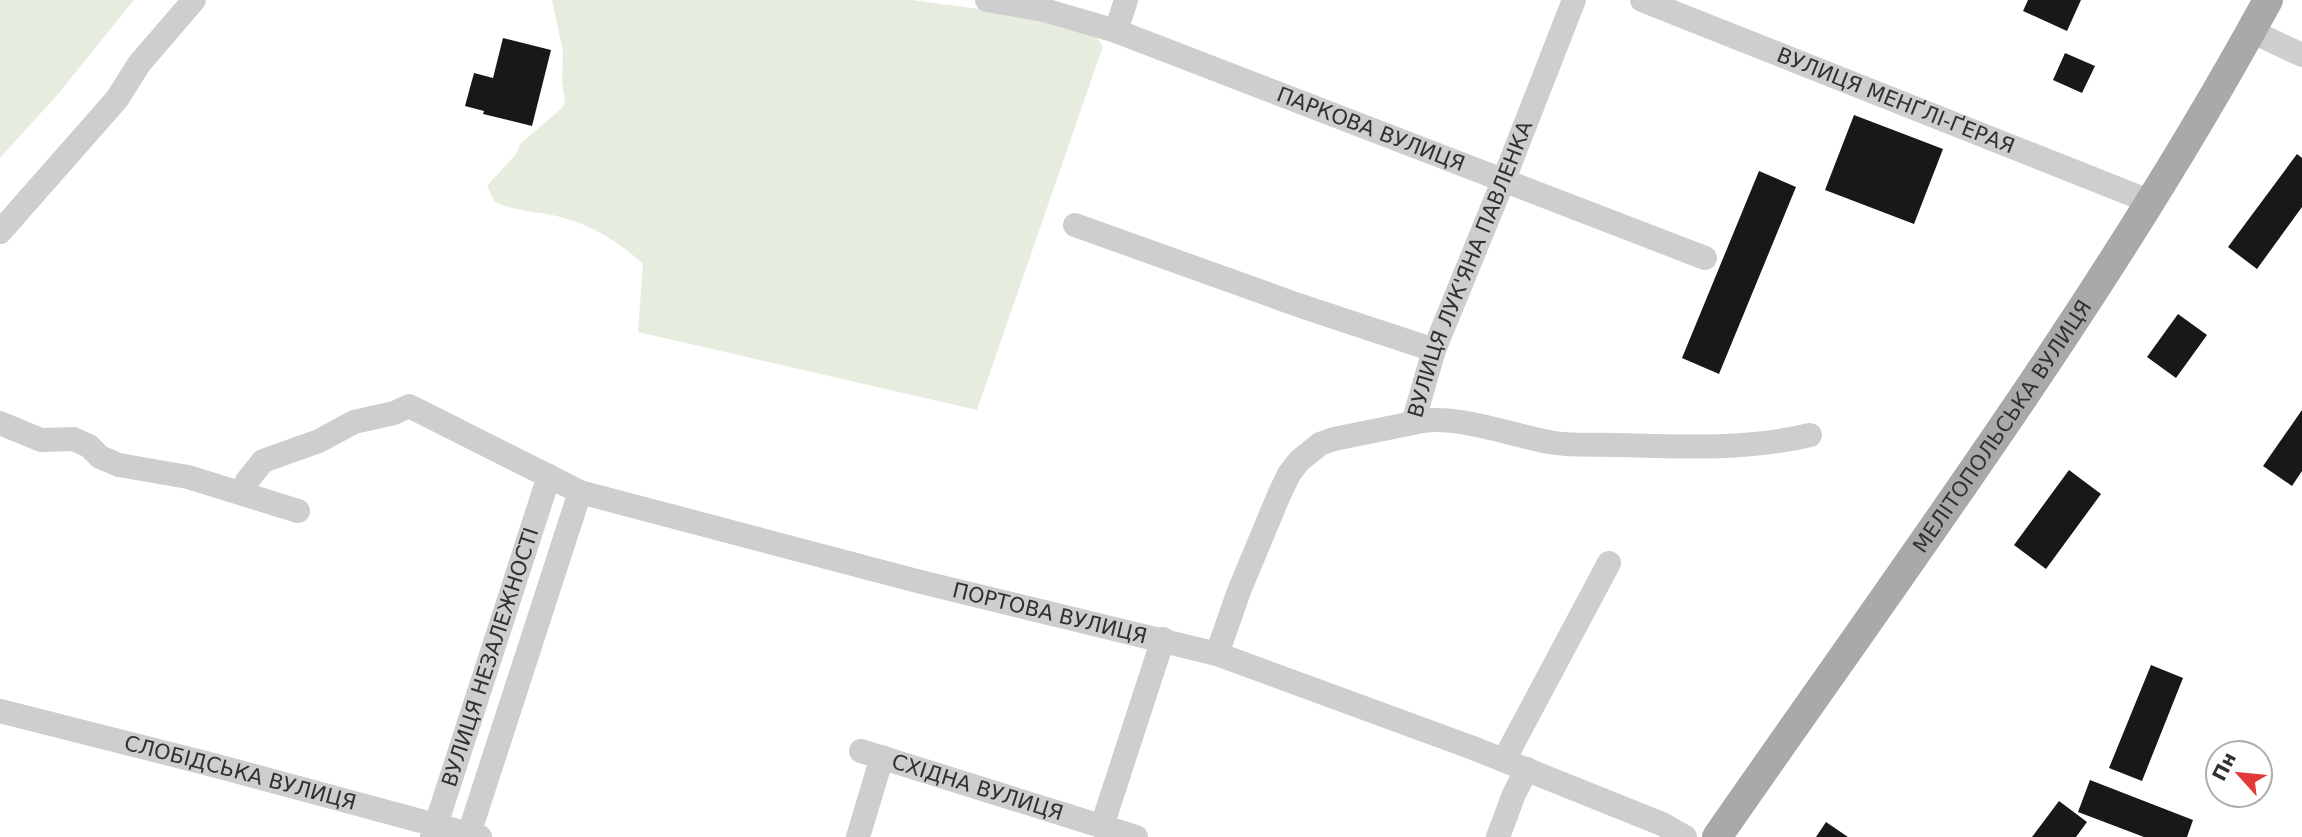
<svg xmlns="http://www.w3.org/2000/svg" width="2302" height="837" viewBox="0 0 2302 837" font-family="'DejaVu Sans',sans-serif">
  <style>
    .green { fill: #e6eddf }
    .building { fill: #181818 }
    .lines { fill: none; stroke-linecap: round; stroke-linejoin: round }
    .minor { stroke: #cecece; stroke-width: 24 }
    .major { stroke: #a9a9a9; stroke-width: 30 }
    .labels { text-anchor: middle; stroke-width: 7; stroke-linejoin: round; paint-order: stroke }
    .street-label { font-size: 21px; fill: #313131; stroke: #fff }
  </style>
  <rect width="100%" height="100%" fill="#fff"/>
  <path class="green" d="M 0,0 L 134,0 L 58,94 L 0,158 Z
    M 552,0 L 912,0 L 1009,13 L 1090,30 L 1103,46 L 977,410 L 638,332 L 643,264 C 617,240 587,222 552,215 C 531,211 513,211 494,201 L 487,186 L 516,154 L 520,144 L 562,108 L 565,102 L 562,81 L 563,52 Z"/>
  <path class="building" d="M 2028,0 L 2081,0 L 2067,31 L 2023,11 Z
    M 503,38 L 551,50 L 532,126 L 483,114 L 484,111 L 465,106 L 474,73 L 493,78 Z
    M 2065,53 L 2095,66 L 2082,93 L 2053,80 Z
    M 1854,115 L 1943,149 L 1914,224 L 1825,190 Z
    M 2297,154 L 2302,158 L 2302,207 L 2257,269 L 2228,247 Z
    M 1759,171 L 1796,187 L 1719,374 L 1682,358 Z
    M 2178,314 L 2207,335 L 2176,378 L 2147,357 Z
    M 2302,410 L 2302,471 L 2292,486 L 2263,466 Z
    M 2069,470 L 2101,494 L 2046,569 L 2014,545 Z
    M 2151,665 L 2183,678 L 2142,781 L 2109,768 Z
    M 2090,780 L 2193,820 L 2187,837 L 2144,837 L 2078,812 Z
    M 2059,801 L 2087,822 L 2076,837 L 2032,837 Z
    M 1826,822 L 1848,837 L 1816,837 Z"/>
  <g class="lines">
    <g class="minor">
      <path id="s1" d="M 987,0 L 1044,10 L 1116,31 L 1705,258"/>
      <path id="s2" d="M 1642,0 L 2151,202"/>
      <path d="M 1116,31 L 1126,0"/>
      <path d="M 2251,31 L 2302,55"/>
      <path d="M 1075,225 L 1301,306 L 1434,350"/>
      <path d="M 0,232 L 117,99 L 139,64 L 194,0"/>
      <path d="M 0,423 L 41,440 L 73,439 L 89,446 L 100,457 L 119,465 L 188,477 L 298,511"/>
      <path d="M 1413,423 C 1451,411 1515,437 1555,443 C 1576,446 1598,444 1619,445 C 1681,447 1749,450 1810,435"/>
      <path id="s3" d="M 242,493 L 247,481 L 263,461 L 319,441 L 354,422 L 394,413 L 409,406 L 580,492 L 917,581 L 1217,654 L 1473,748 L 1662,824 L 1685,837"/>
      <path id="s4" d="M 1217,654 L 1239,591 L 1279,495 L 1289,474 L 1299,461 L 1320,444 L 1334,439 L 1413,423 L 1434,350 L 1504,179 L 1574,0"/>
      <path id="s5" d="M 0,711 L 217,766 L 480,837"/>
      <path id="s6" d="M 861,751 L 1136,837"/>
      <path d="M 1504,760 L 1609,563"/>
      <path d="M 1102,826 L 1163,639"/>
      <path id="s7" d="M 432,837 L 549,476"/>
      <path d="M 468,837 L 580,492"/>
      <path d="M 858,837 L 882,757"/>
      <path d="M 1498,837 L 1514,794 L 1527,769"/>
    </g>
    <path class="major" id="s8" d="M 1717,837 C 1907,563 2108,294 2268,0"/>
  </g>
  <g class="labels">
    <g class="street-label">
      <text dy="7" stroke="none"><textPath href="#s2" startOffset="273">ВУЛИЦЯ МЕНҐЛІ-ҐЕРАЯ</textPath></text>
      <text dy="7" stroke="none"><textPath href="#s1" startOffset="406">ПАРКОВА ВУЛИЦЯ</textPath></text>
      <text dy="7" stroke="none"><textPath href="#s4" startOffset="497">ВУЛИЦЯ ЛУК'ЯНА ПАВЛЕНКА</textPath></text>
      <text dy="7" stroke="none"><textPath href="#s8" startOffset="500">МЕЛІТОПОЛЬСЬКА ВУЛИЦЯ</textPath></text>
      <text dy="7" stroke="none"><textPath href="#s3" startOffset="872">ПОРТОВА ВУЛИЦЯ</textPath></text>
      <text dy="7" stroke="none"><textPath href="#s7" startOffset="189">ВУЛИЦЯ НЕЗАЛЕЖНОСТІ</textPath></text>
      <text dy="7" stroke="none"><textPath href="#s5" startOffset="248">СЛОБІДСЬКА ВУЛИЦЯ</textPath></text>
      <text dy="7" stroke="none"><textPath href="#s6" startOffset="122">СХІДНА ВУЛИЦЯ</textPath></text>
    </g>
  </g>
  <g transform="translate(2239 774) rotate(297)"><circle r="33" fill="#ffffff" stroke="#adadad" stroke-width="2"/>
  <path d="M0-5L12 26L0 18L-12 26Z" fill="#e33938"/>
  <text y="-10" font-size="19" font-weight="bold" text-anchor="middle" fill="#313131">Пн</text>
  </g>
</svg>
